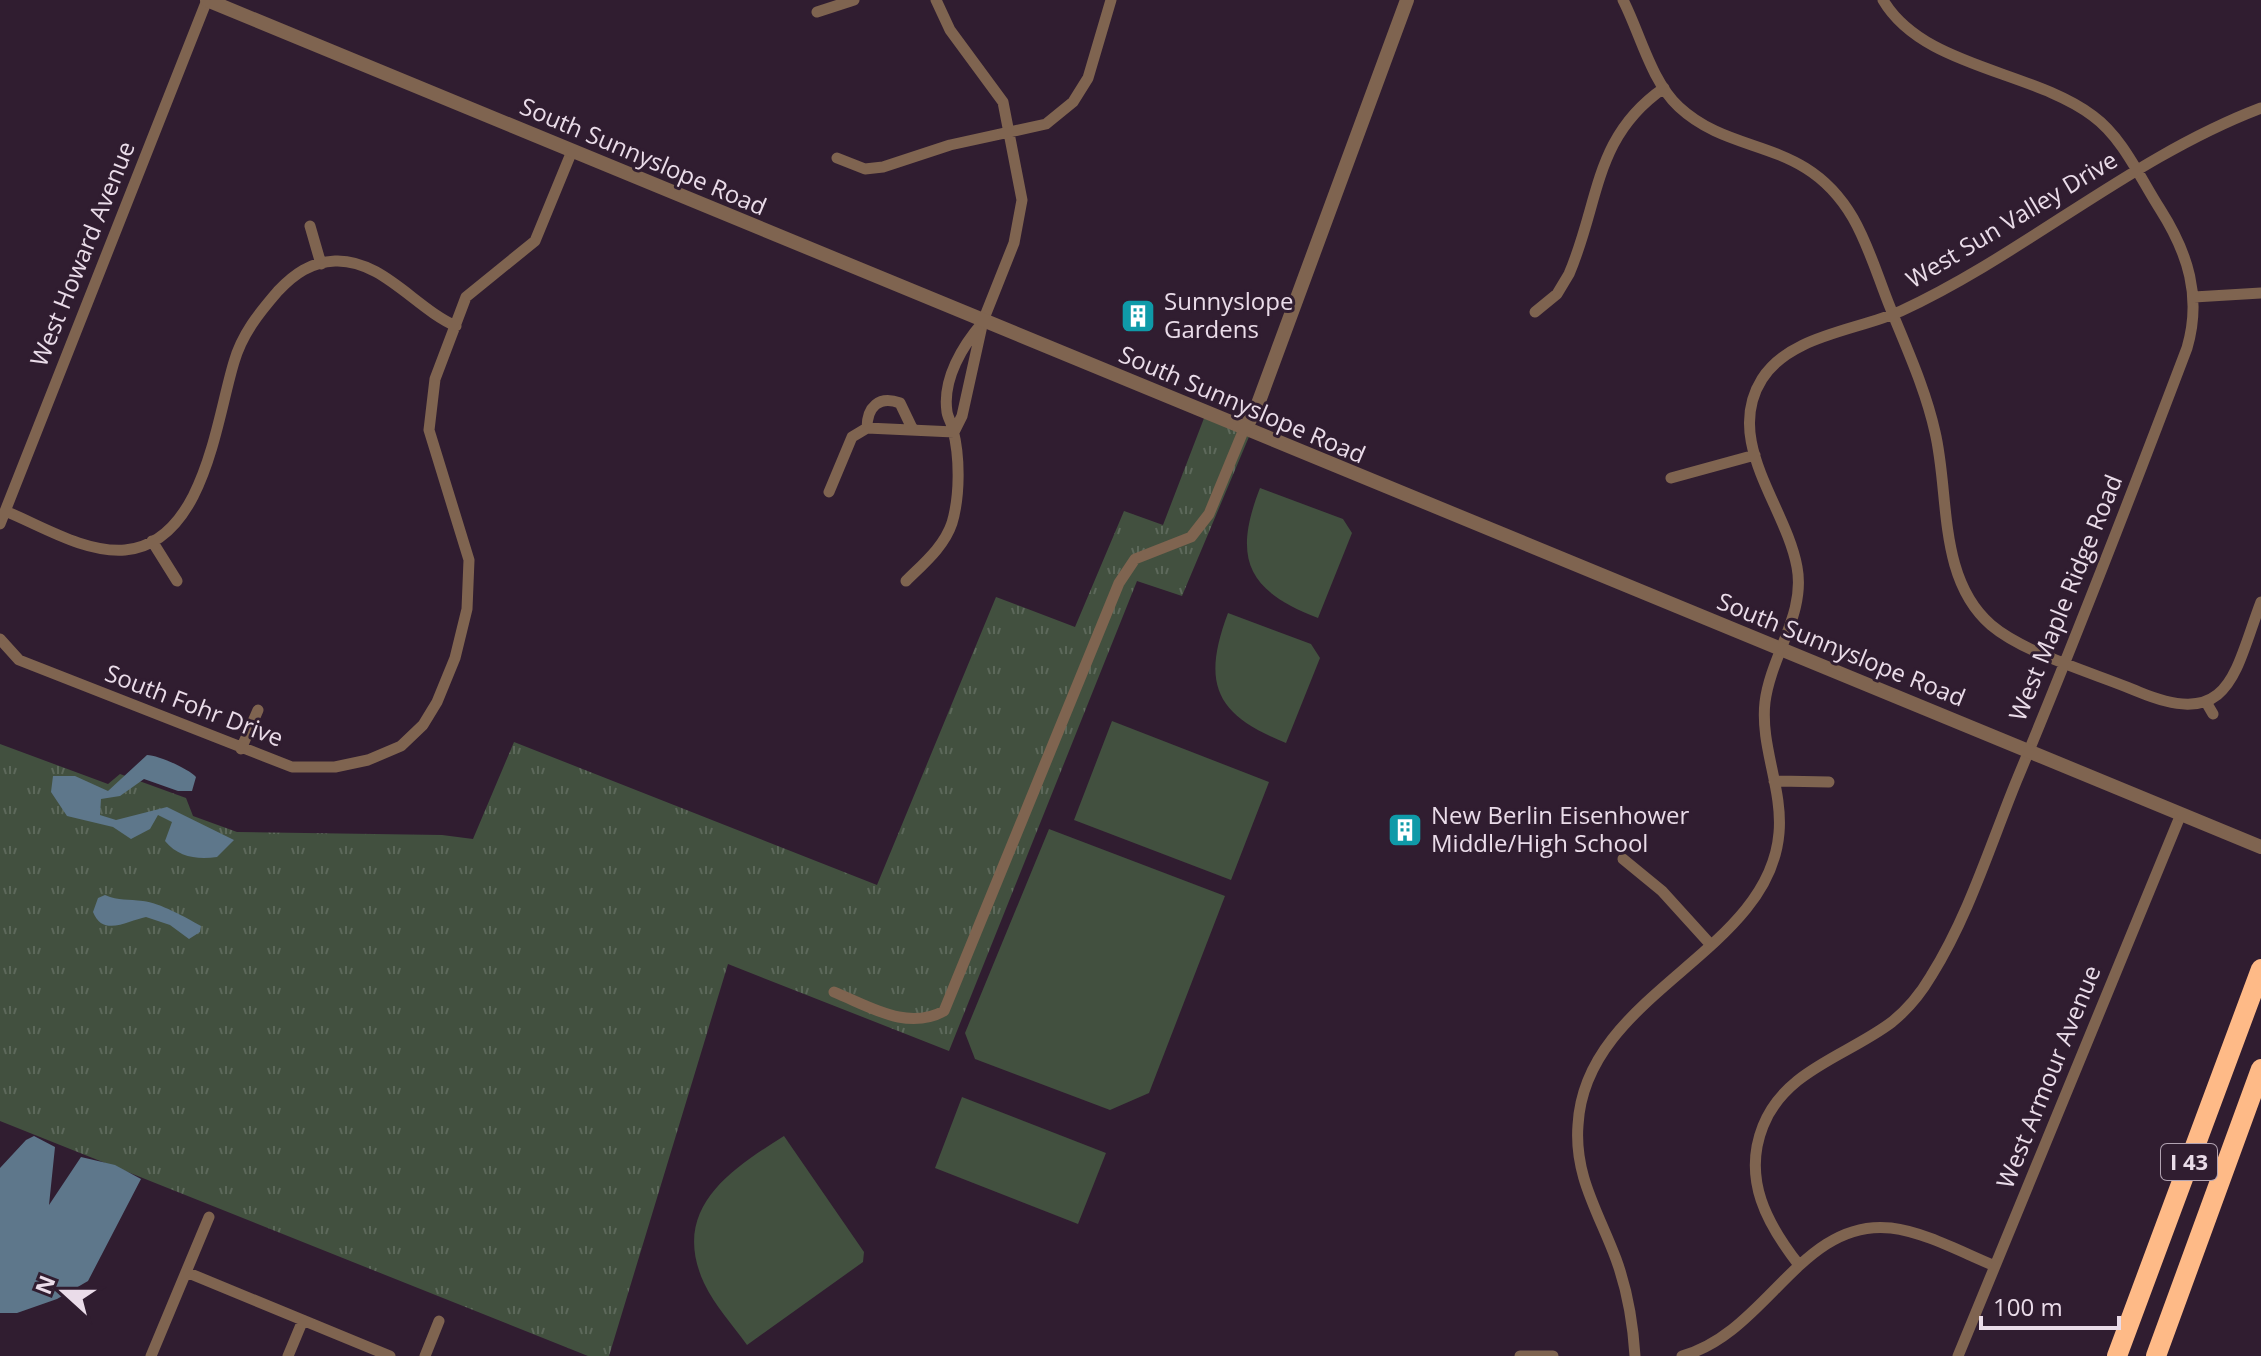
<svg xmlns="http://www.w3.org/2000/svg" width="2261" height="1356" viewBox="0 0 2261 1356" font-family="'Open Sans',sans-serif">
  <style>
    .grass { fill: url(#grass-tufts) }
    .garden { fill: #42503f }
    .water { fill: #5e778b }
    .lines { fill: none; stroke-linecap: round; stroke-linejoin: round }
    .minor { stroke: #7f6450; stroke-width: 11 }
    .tertiary { stroke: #7f6450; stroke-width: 14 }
    .motorway { stroke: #feba87; stroke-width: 20 }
    .labels { text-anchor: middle; stroke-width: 6; stroke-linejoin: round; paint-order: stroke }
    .shield { fill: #301d30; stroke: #b2a3b2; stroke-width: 2 }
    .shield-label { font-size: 22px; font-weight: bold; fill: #eadce9 }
    .street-label { font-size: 24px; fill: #eadce9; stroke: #301d30 }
    .poi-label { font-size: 24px; fill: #eadce9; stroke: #301d30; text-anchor: start }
  </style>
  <defs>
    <pattern id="grass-tufts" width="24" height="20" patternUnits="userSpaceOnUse" patternTransform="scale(2)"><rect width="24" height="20" fill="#42503f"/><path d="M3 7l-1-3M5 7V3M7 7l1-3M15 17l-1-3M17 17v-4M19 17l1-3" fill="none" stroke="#5d695b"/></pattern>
  </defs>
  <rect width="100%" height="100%" fill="#301d30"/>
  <path class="grass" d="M 1206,413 L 1251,432 L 1182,596 L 1137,581 L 949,1051 L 728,964 L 609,1356 L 588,1356 L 0,1121 L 0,744 L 108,784 L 120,774 L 186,798 L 193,816 L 237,832 L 442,835 L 473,839 L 514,742 L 877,885 L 996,597 L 1075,627 L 1124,511 L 1163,525 Z"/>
  <path class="garden" d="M 1260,488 L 1343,519 L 1352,533 L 1318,618 C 1248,591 1232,560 1260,488 Z
    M 1228,613 L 1311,644 L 1320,658 L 1286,743 C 1216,715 1201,685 1228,613 Z
    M 1112,721 L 1269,782 L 1231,880 L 1074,820 Z
    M 1049,829 L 1225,896 L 1149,1093 L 1110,1110 L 975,1059 L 965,1033 Z
    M 962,1097 L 1106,1153 L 1078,1224 L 935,1168 Z
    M 784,1136 L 864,1252 L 863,1262 L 747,1345 C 732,1324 715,1306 704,1283 C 670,1209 730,1170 784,1136 Z"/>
  <path class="water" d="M 147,755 C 158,755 189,769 196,777 L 192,791 L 178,791 L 144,779 L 120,796 L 101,799 L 100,815 L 116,820 L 167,807 L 234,840 L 217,857 C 197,860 178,857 165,841 L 172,822 L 158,815 L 150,829 L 131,839 L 113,827 L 67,816 L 51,792 L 53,776 L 75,776 L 108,791 Z
    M 105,895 C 119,901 128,899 143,901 C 160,903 185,917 201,926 L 200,932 L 189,939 L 170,925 L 146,917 C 129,920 103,938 93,912 L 98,898 Z
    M 34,1136 L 55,1147 L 49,1205 L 81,1157 L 115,1165 L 141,1179 L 88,1281 L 57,1299 L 17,1313 L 0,1313 L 0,1168 L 26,1140 Z"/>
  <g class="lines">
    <path class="minor" d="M 936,0 L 950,30 L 1003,102 L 1022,200 L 1014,243 L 983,321 L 962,416 L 954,432
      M 1623,0 C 1640,33 1651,81 1679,107 C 1734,158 1805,136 1853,218 C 1868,244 1877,274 1888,302 C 1905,345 1925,387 1935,432 C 1950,495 1937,578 1991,625 C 2025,654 2097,674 2139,692 C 2231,730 2234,673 2261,602
      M 817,12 L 854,0
      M 837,158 L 865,169 L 883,167 L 950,145 L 1046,124 L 1073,102 L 1088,78 L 1111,0
      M 310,226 L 321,264
      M 2194,297 L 2261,293
      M 1535,312 L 1557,294 L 1569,274 C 1600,202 1593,137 1664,88
      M 867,428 C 867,407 879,395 900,403 L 912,428
      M 1671,478 L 1755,455
      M 829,492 L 852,437 L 867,428 L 954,432
      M 5,511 C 42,526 84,553 125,550 C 204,543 216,421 234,362 C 242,334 259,313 278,291 C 294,274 311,262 335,261 C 382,259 416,309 456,326
      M 0,524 L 207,0
      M 152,541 L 177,581
      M 906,581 C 923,564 944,547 952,523 C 960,496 960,457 953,430 C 952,424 948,418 947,412 C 942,379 963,345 983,322
      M 0,639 L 19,660 L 292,767 L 335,767 L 368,760 L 401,746 L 423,725 L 437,702 L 455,658 L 467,609 L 469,560 L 429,430 L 435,379 L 466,297 L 535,241 L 572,151
      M 2206,702 L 2213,714
      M 241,749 L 258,710
      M 1774,781 L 1829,782
      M 1623,859 L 1662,891 L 1711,945
      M 834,992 C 871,1007 907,1031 944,1011 L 1119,583 L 1135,559 L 1191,537 L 1209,514 L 1244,429
      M 1799,1265 C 1767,1224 1742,1179 1763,1126 C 1785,1070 1847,1056 1892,1022 C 1908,1009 1921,993 1931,976 C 1968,917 1990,846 2016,782 C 2076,638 2132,493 2187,348 C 2202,297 2188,253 2160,209 C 2140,178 2123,138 2093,116 C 2032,70 1923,68 1883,0
      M 186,1272 L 390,1356
      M 151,1356 L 209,1217
      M 288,1356 L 303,1320
      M 425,1356 L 439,1321
      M 1520,1356 L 1553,1356
      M 1635,1356 C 1633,1324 1627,1289 1616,1259 C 1599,1213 1574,1176 1578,1125 C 1585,993 1769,954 1779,833 C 1783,789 1760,746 1765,702 C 1771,655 1806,614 1797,567 C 1786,506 1723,441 1762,379 C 1790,335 1856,331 1901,311 C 2026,253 2132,157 2261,108
      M 1682,1356 C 1767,1333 1801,1218 1891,1228 C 1925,1232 1963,1253 1995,1266
      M 1958,1356 L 2181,814"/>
    <path class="tertiary" d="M 207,0 L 2261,847
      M 1244,429 L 1255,412 L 1407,0"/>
    <path class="motorway" d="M 2117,1356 L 2261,969
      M 2156,1356 L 2261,1069"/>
  </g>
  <defs>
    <g id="building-square" transform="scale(1.8)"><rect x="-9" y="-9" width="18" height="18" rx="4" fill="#0f9aa8" stroke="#301d30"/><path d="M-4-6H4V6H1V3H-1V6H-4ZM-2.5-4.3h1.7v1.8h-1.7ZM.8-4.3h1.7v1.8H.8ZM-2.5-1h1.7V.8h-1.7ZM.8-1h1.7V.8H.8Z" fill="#fff"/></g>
  </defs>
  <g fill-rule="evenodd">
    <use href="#building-square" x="1138" y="316"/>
    <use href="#building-square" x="1405" y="830"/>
  </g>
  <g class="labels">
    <rect class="shield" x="2161" y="1144" width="56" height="36" rx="6"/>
    <g class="shield-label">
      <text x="2189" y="1170">I 43</text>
    </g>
    <g class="street-label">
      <text transform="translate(643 157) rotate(23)" y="8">South Sunnyslope Road</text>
      <text transform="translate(2012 220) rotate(-31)" y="8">West Sun Valley Drive</text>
      <text transform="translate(83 254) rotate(-68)" y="8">West Howard Avenue</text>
      <text transform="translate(1242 405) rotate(23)" y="8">South Sunnyslope Road</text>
      <text transform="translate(2066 598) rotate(-68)" y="8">West Maple Ridge Road</text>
      <text transform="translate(1841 650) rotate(22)" y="8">South Sunnyslope Road</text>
      <text transform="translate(194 706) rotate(21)" y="8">South Fohr Drive</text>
      <text transform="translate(2049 1077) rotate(-68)" y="8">West Armour Avenue</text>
    </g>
    <g class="poi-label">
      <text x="1164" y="310">Sunnyslope<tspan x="1164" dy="28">Gardens</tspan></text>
      <text x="1431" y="824">New Berlin Eisenhower<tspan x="1431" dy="28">Middle/High School</tspan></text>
    </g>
  </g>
  <g transform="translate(64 1292) rotate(291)" stroke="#301d30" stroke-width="6" paint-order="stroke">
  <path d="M0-6L14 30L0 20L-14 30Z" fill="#eadce9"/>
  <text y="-12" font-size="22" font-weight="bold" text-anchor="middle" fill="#eadce9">N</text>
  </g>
  <path d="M1981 1316v12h138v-12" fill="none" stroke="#eadce9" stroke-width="4"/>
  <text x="1993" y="1316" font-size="24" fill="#eadce9" stroke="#301d30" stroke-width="6" paint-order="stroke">100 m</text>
</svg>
